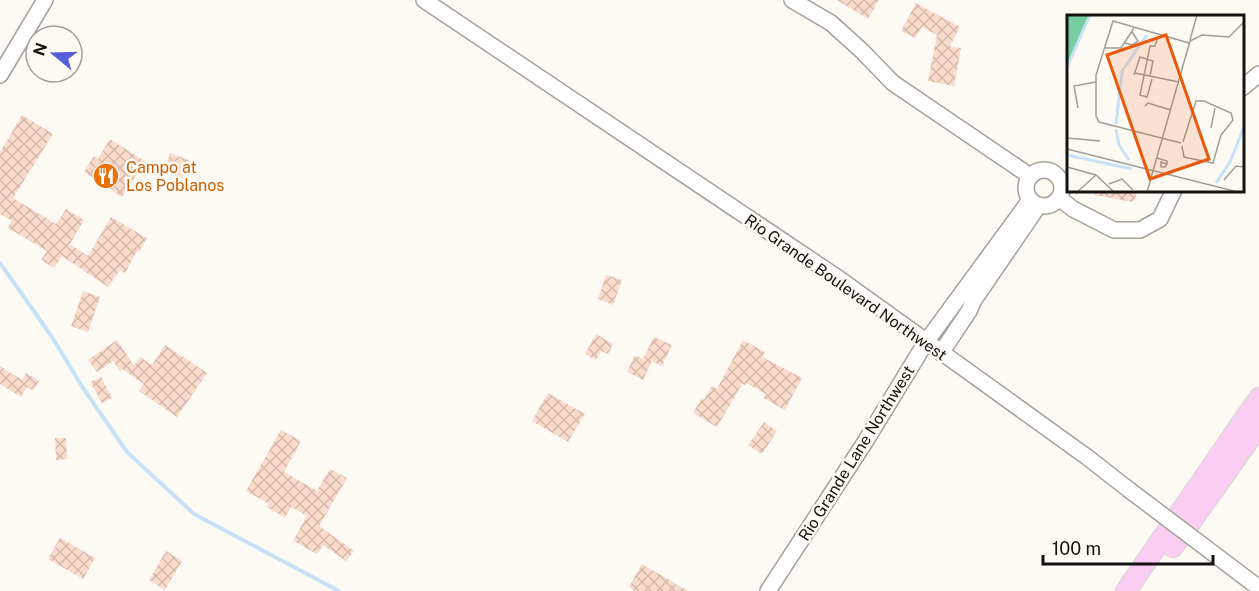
<svg xmlns="http://www.w3.org/2000/svg" width="1259" height="591" viewBox="0 0 1259 591" font-family="'Public Sans',sans-serif">
  <style>
    .lines { fill: none; stroke-linecap: round; stroke-linejoin: round }
    .stream { stroke: #c7e2f8; stroke-width: 4 }
    .building { fill: url(#building-cross-hatch) }
    .minor-casing { stroke: #a4a19b; stroke-width: 18 }
    .major-casing { stroke: #d5d5d4; stroke-width: 22 }
    .minor { stroke: #fff; stroke-width: 15 }
    .major { stroke: #fbcdf2; stroke-width: 20 }
    .minor-bridge-casing { stroke: #a4a19b; stroke-width: 18; stroke-linecap: butt }
    .minor-bridge { stroke: #fff; stroke-width: 15 }
    .labels { text-anchor: middle; stroke-width: 5; stroke-linejoin: round; paint-order: stroke }
    .food-label { font-size: 16px; fill: #c56008; stroke: #fdfaf4; text-anchor: start }
    .street-label { font-size: 16px; fill: #151311; stroke: #fdfaf4 }
    .inset-river { fill: none; stroke: #c7e2f8; stroke-width: 3 }
    .inset-road { fill: none; stroke: #a09e99; stroke-width: 1.5 }
    .view { fill: #e8590c; fill-opacity: 0.15; stroke: #e8590c; stroke-width: 3 }
    .inset-edge { fill: none; stroke: #151311; stroke-width: 3 }
  </style>
  <defs>
    <pattern id="building-cross-hatch" width="8" height="8" patternUnits="userSpaceOnUse" patternTransform="scale(1.5)"><rect width="8" height="8" fill="#fadaca"/><path d="M0 0l8 8M0 8l8-8" fill="none" stroke="#d5baac"/></pattern>
  </defs>
  <rect width="100%" height="100%" fill="#fdfaf4"/>
  <g class="lines">
    <path class="stream" d="M 0,263 L 52,337 L 83,388 L 127,452 L 194,514 L 339,591"/>
  </g>
  <path class="building" d="M 837,0 L 879,0 L 868,19 Z
    M 916,3 L 960,27 L 950,46 L 961,48 L 954,86 L 928,81 L 937,35 L 922,27 L 915,38 L 901,31 Z
    M 22,115 L 53,134 L 13,198 L 56,224 L 66,209 L 84,220 L 70,244 L 88,256 L 111,217 L 147,238 L 139,252 L 137,251 L 125,273 L 120,270 L 108,287 L 62,256 L 54,268 L 41,260 L 47,251 L 8,228 L 12,221 L 0,214 L 0,152 Z
    M 110,139 L 152,166 L 145,177 L 138,172 L 122,197 L 84,172 L 94,156 L 98,159 Z
    M 170,153 L 189,160 L 182,178 L 164,172 Z
    M 1095,190 L 1137,190 L 1136,197 L 1132,202 L 1095,195 Z
    M 606,275 L 622,280 L 613,305 L 598,299 Z
    M 83,291 L 100,297 L 88,332 L 71,326 Z
    M 596,334 L 613,344 L 608,354 L 601,351 L 596,360 L 585,354 Z
    M 654,337 L 672,345 L 662,366 L 652,361 L 643,380 L 627,372 L 635,355 L 643,359 Z
    M 117,340 L 134,366 L 140,357 L 152,365 L 165,345 L 207,373 L 177,417 L 139,391 L 144,384 L 122,369 L 120,371 L 113,361 L 97,372 L 88,360 Z
    M 743,340 L 765,352 L 762,357 L 802,378 L 785,410 L 763,398 L 766,394 L 746,383 L 745,385 L 742,384 L 717,427 L 693,413 L 702,398 L 704,400 L 712,386 L 717,389 Z
    M 0,366 L 22,380 L 26,373 L 39,381 L 33,391 L 27,387 L 21,397 L 0,384 Z
    M 101,377 L 112,398 L 102,403 L 90,382 Z
    M 548,393 L 585,414 L 568,442 L 532,421 Z
    M 764,422 L 777,431 L 762,454 L 748,445 Z
    M 281,430 L 301,441 L 284,472 L 317,491 L 330,469 L 347,478 L 319,526 L 354,551 L 346,561 L 323,545 L 317,554 L 293,541 L 307,516 L 291,507 L 285,518 L 267,507 L 269,504 L 246,491 Z
    M 55,438 L 66,438 L 67,459 L 56,460 Z
    M 60,538 L 95,558 L 83,579 L 48,559 Z
    M 166,551 L 182,561 L 165,590 L 149,580 Z
    M 642,564 L 688,591 L 635,591 L 629,587 Z"/>
  <g class="lines">
    <g class="minor-casing">
      <path id="minor" d="M 424,0 L 841,280 L 1087,457 L 1128,489
        M 792,0 L 831,23 L 862,51 L 893,83 L 1030,176
        M 0,75 L 45,0
        M 1242,88 L 1259,74
        M1026 188a18 18 0 1 1 36 0a18 18 0 1 1-36 0Z
        M 1059,198 L 1073,209 L 1114,230 L 1140,230 L 1160,219 L 1174,190
        M 941,353 L 969,311 L 974,300 L 1039,205
        M 768,591 L 865,442 L 926,342 L 1030,200"/>
    </g>
    <g class="major-casing">
      <path id="major" d="M 1173,547 L 1259,426
        M 1126,591 L 1259,398"/>
    </g>
    <use href="#minor" class="minor"/>
    <use href="#major" class="major"/>
    <g class="minor-bridge-casing">
      <path id="minor-bridge" d="M 1128,489 L 1259,588"/>
    </g>
    <use href="#minor-bridge" class="minor-bridge"/>
  </g>
  <defs>
    <g id="restaurant-disc" transform="scale(1.35)"><circle r="9.5" fill="#e8710a" stroke="#fdfaf4"/><path d="M-5-6h1v4h1v-4h1v4h1v-4h1v5L-1.5 .5V6h-2V.5L-5-1ZM5-6V6H3V1.5H1.5Q1.5-4 5-6Z" fill="#fff"/></g>
  </defs>
  <g fill-rule="evenodd">
    <use href="#restaurant-disc" x="106" y="176"/>
  </g>
  <g class="labels">
    <g class="food-label">
      <text x="126" y="173">Campo at<tspan x="126" dy="18">Los Poblanos</tspan></text>
    </g>
    <g class="street-label">
      <text transform="translate(846 287) rotate(35)" y="6">Rio Grande Boulevard Northwest</text>
      <text transform="translate(856 453) rotate(-58)" y="6">Rio Grande Lane Northwest</text>
    </g>
  </g>
  <g transform="translate(1067 15)">
    <rect width="177" height="177" fill="#fdfaf4"/>
    <path d="M 22,0 L 3,44 L 0,49 L 0,1 Z" fill="#77cda2"/>
    <path class="inset-river" d="M 0,52 L 23,0M 49,109 L 55,56 L 80,20M 49,114 L 52,130 L 62,145M 0,140 L 65,154M 149,168 L 163,147 L 177,112"/>
    <path class="inset-road" d="M 123,25 L 130,0M 58,28 L 65,30 L 71,26 L 65,17M 37,33 L 54,33 L 67,13M 68,58 L 112,67M 67,60 L 73,42 L 86,46 L 83,61M 85,64 L 80,82 L 73,80 L 83,31 L 88,31 L 91,22M 78,91 L 81,88 L 104,95M 11,93 L 7,71 L 29,67M 144,113 L 148,93M 0,123 L 33,126M 114,128 L 32,107 L 29,101 L 29,60 L 46,6 L 122,28M 115,131 L 117,142 L 146,148 L 154,120 L 166,105 L 164,98 L 137,86 L 129,86 L 116,127M 0,134 L 171,177M 90,143 L 100,146 L 100,149 L 98,152 L 94,152 L 94,147 L 100,149M 0,152 L 29,160 L 47,177M 157,165 L 169,151 L 177,152M 42,169 L 55,164 L 66,175M 10,177 L 29,160M 80,177 L 123,26 L 135,20 L 162,22 L 177,7"/>
    <path class="view" d="M 99,20 L 142,144 L 83,164 L 40,40 Z"/>
    <rect width="177" height="177" class="inset-edge"/>
  </g>
  <g transform="translate(54 54) rotate(289)"><circle r="28" fill="#fdfaf4" stroke="#a09e99" stroke-width="1.5"/>
  <path d="M0-4.5L10 22L0 15L-10 22Z" fill="#555fd5"/>
  <text y="-9" font-size="16" font-weight="bold" text-anchor="middle" fill="#151311">N</text>
  </g>
  <path d="M1043 555v9h170v-9" fill="none" stroke="#151311" stroke-width="3"/>
  <text x="1052" y="555" font-size="18" fill="#151311" stroke="#fdfaf4" stroke-width="4.5" paint-order="stroke">100 m</text>
</svg>
